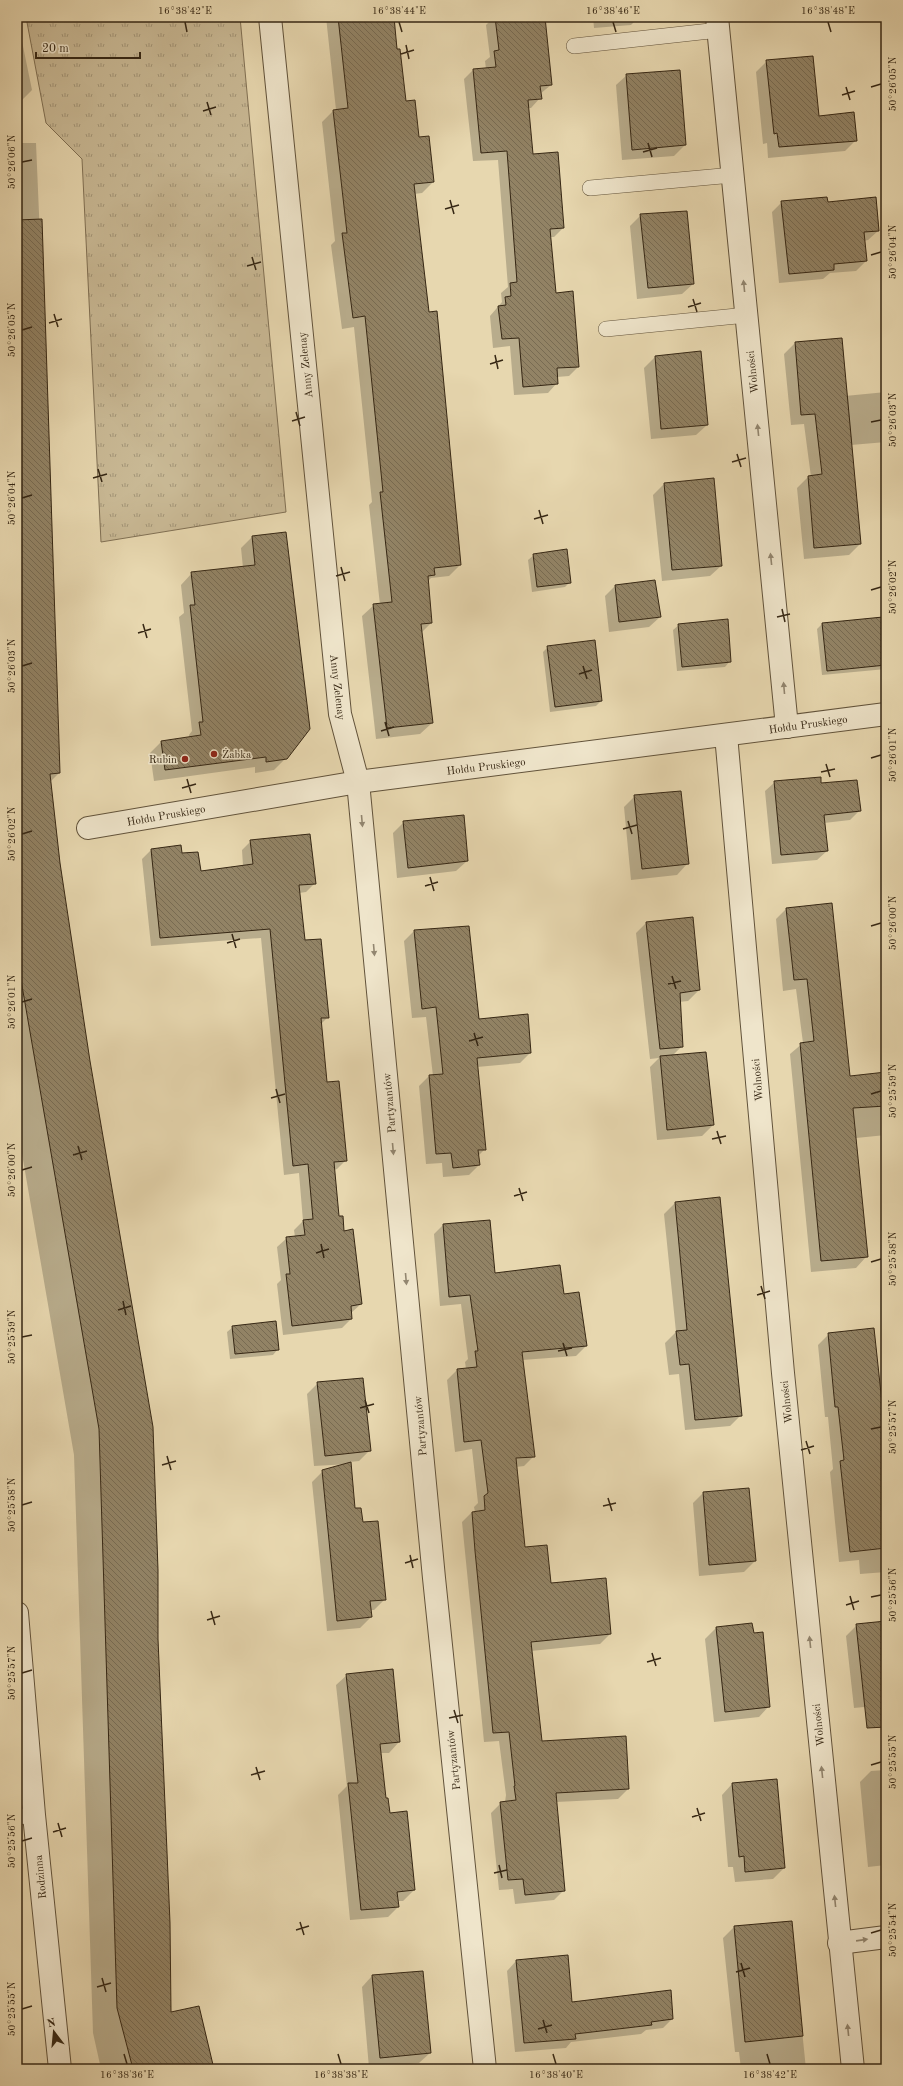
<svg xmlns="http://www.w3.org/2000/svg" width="903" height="2086" viewBox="0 0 903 2086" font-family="'Old Standard TT',serif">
<defs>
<pattern id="grass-tufts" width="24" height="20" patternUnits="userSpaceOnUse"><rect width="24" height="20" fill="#c9b995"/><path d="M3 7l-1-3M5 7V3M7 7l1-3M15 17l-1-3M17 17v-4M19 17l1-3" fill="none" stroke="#a49678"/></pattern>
<pattern id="building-back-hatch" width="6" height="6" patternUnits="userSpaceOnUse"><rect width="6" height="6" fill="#928365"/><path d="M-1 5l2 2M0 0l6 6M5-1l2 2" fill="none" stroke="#786b52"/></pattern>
</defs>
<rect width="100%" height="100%" fill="#e7d7af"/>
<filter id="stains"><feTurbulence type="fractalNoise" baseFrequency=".005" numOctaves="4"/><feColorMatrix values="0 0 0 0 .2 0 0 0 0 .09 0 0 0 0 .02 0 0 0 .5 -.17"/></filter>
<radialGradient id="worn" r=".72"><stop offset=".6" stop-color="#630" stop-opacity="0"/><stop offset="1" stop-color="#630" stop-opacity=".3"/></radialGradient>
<polygon fill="url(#grass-tufts)" stroke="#807054" points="26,17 240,17 286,512 101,542 82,159 46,123"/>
<g fill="#0003">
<polygon points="17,17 32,90 21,101 21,143 36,143 48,424 59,773 50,782 157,1639 170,2014 213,2069 101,2069 93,2033 74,1455 17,1125"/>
<polygon points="326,17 393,17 405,103 433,182 422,193 414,194 460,565 449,576 431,578 428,581 431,623 421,633 432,723 420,734 376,739 362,616 374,605 380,605 369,505 372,502 354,327 342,329 331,245 335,241 322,122 333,111 336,110"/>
<polygon points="494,17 544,17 551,85 540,94 540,98 531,108 528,108 532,155 563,228 554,237 550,237 555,294 578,367 569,376 557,377 557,383 548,393 514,395 510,346 493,348 490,316 502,302 501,293 508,287 498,160 473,161 464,79 473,70 486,69 485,61 490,57 486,25"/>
<polygon points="593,17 639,17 631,25 594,28"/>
<polygon points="767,61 818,117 856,140 845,151 768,158 767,143 763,144 756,72"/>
<polygon points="627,75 685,145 674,156 622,160 616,85"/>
<polygon points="782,202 827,203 878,231 868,240 864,241 866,261 856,271 830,273 823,279 779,283 772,212"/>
<polygon points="641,215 693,284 682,294 637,299 630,226"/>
<polygon points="795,343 845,396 886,392 886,442 851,445 860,544 849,555 804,559 797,488 808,477 811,477 804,424 791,425 784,354"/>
<polygon points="655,357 707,425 696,435 651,439 644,368"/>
<polygon points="664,484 721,566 710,576 662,581 653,495"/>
<polygon points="285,533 286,758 274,770 255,773 255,767 154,781 150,753 161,742 189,738 189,735 192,731 179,617 184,613 181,585 192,573 243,568 241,548 252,537"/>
<polygon points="534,555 570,582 565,587 532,592 528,560"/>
<polygon points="615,586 660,617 649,627 609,632 605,596"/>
<polygon points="882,618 884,639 886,639 886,669 822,675 817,629 822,624"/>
<polygon points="679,625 730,661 725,667 677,671 673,630"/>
<polygon points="548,647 601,701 596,706 550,712 543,652"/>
<polygon points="775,782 820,785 859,811 850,820 824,823 827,851 817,860 772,864 765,791"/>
<polygon points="635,796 687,864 677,875 631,880 624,807"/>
<polygon points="404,822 467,861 456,871 397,878 393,833"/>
<polygon points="251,841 315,883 306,892 299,893 305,941 328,1017 320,1025 326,1083 346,1160 337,1169 334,1170 338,1217 361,1304 351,1313 351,1319 342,1328 283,1335 277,1284 281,1280 277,1247 287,1238 295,1237 294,1230 303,1221 299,1173 284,1175 261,938 151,946 142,859 151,850 181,854 200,872 243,866 242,850"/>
<polygon points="786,909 849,1077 886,1073 886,1135 856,1138 866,1257 856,1268 811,1272 790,1054 803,1043 796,989 783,991 776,919"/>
<polygon points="646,923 699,990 688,1001 679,1002 682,1046 673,1055 713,1125 702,1136 657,1140 650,1067 659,1058 650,1059 636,933"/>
<polygon points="468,927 478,1020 530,1053 520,1063 477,1067 485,1149 478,1156 479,1165 469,1175 443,1177 442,1163 426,1164 419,1086 429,1076 433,1076 426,1017 412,1018 404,941 414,931"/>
<polygon points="719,1198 741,1415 730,1426 685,1430 679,1374 669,1375 665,1343 676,1332 664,1214 675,1203"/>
<polygon points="443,1225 494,1274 563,1295 586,1346 576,1356 522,1360 534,1456 524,1466 516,1467 524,1548 551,1584 610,1634 600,1644 531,1651 541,1742 628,1789 618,1799 556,1802 564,1890 554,1900 515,1904 513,1889 499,1890 491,1813 501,1803 505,1802 506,1795 499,1741 484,1742 462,1522 472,1512 475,1512 474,1507 478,1503 472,1449 455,1452 447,1380 457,1370 466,1369 465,1362 468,1359 461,1304 440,1306 434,1234"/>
<polygon points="233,1327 278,1349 273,1355 230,1359 227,1332"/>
<polygon points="829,1334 886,1448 886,1572 860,1574 859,1560 839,1562 830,1472 833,1469 828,1417 825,1417 818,1345"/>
<polygon points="318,1383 370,1450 359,1461 350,1462 354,1509 362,1523 385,1599 374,1610 370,1610 371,1617 360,1628 327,1631 312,1482 323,1471 350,1464 314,1466 307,1394"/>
<polygon points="703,1493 755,1561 744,1572 699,1576 693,1503"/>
<polygon points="886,1622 886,1719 874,1706 854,1708 846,1636 857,1625"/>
<polygon points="752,1624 769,1706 759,1717 714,1722 705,1639 716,1628"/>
<polygon points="347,1675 399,1742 389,1753 380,1753 385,1799 414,1890 403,1901 397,1901 398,1907 388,1917 350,1920 338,1795 347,1786 336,1685"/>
<polygon points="886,1770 886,1865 868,1867 860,1782 871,1771"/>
<polygon points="732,1784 784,1868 773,1879 735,1882 733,1867 728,1867 722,1795"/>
<polygon points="791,1922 806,2069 741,2069 739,2052 735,2052 723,1938 734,1927"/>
<polygon points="516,1961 571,2003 672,2019 663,2028 646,2030 641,2034 571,2042 566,2048 515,2052 507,1971"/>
<polygon points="372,1976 430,2053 419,2063 369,2068 362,1987"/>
</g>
<g fill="url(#building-back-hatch)" stroke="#362714">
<polygon points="338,17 394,17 397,49 400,49 406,101 415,100 419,137 429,136 434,182 414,184 429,312 437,311 461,565 434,568 435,575 428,576 432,623 421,624 433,723 387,728 373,604 392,602 380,492 383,492 365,316 353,318 342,233 347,233 333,110 348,108"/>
<polygon points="495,17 545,17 552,85 540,86 542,99 528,100 533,154 558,152 564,228 550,229 556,293 573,291 579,367 557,368 558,384 523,387 519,338 502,339 498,306 506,305 505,297 511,296 510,283 517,282 507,151 481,153 473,69 496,67 494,51 499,50"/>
<polygon points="813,56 819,116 854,112 857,141 779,147 777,133 774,134 766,60"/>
<polygon points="680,70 686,145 632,150 626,74"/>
<polygon points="827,197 828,202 876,197 879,231 864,232 867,261 834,264 834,270 789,274 781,201"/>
<polygon points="687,211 694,284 648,288 640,214"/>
<polygon points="42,219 60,773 50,774 60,863 90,1061 153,1427 158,1570 158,1639 170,1923 171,2012 199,2006 214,2069 133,2069 117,2008 99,1429 17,957 17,220"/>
<polygon points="842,338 861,544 814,548 808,476 822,474 815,414 801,415 795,342"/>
<polygon points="701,351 708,425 661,429 655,356"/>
<polygon points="714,478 722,566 672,570 664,483"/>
<polygon points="286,532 310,729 287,759 266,762 266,757 165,770 161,741 201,735 199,722 203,722 190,605 195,605 191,572 255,565 252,536"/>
<polygon points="567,549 571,583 537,587 533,554"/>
<polygon points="655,580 661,617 619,622 615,585"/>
<polygon points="883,617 886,665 827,671 822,623"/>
<polygon points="728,619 731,662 682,667 678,624"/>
<polygon points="595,640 602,701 555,707 547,646"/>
<polygon points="821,777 821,783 857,780 861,811 824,815 828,851 781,855 774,781"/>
<polygon points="681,791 689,864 642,869 634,795"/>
<polygon points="464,815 468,861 408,868 403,821"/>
<polygon points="310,834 316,884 299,885 305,940 321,939 329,1018 321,1018 327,1082 339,1081 347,1161 334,1162 339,1216 343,1216 344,1231 353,1229 362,1304 351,1306 352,1319 292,1326 286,1274 290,1274 286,1237 305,1235 303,1220 313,1219 308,1164 293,1166 270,929 160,938 151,849 181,845 182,853 198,852 201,871 253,864 250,840"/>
<polygon points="832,903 850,1076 886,1072 886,1106 853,1108 868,1257 821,1261 800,1043 814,1041 807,979 794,980 786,908"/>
<polygon points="693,917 700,990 680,993 683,1047 660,1049 646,922"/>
<polygon points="469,926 479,1019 528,1014 531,1053 477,1058 486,1150 478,1150 480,1165 453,1168 451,1153 436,1154 429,1075 443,1074 436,1007 422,1009 414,930"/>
<polygon points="706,1052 714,1125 667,1130 660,1056"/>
<polygon points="720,1197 742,1416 695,1420 689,1364 680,1365 676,1331 687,1330 675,1202"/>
<polygon points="490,1220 495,1273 560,1265 564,1294 579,1292 587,1346 522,1352 535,1457 516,1458 525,1547 547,1545 551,1583 606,1578 611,1634 531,1642 542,1741 626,1736 629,1789 556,1793 565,1891 525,1895 523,1879 508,1880 500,1802 516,1800 514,1786 515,1786 509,1732 493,1733 475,1551 472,1512 485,1510 484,1496 488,1493 481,1440 464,1442 457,1369 477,1367 475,1351 478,1351 470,1295 449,1297 443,1224"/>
<polygon points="276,1321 279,1350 235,1354 232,1326"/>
<polygon points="874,1328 886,1440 886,1548 850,1552 840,1461 844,1460 838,1407 835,1407 828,1333"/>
<polygon points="363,1378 371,1451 325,1456 317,1382"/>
<polygon points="351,1462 355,1508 361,1508 363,1522 378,1521 386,1600 370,1601 372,1617 337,1621 322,1470"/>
<polygon points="749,1488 756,1561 709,1565 703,1492"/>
<polygon points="886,1621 886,1727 867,1728 856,1624"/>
<polygon points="752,1623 754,1633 763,1632 770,1707 725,1712 716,1627"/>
<polygon points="393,1669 400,1742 380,1744 386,1798 388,1798 390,1813 407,1811 415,1890 397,1892 399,1907 361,1910 348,1783 358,1783 346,1674"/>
<polygon points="777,1779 785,1868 745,1872 744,1856 739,1857 732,1783"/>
<polygon points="792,1921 803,2036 745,2042 734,1926"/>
<polygon points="568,1955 572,2002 671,1990 673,2019 651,2022 652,2025 575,2034 576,2039 524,2043 516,1960"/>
<polygon points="423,1971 431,2053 380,2058 372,1975"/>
</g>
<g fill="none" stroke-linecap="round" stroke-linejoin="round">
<defs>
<g id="lane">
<polyline points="574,46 719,30"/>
<polyline points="590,188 733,175"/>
<polyline points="606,329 747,315"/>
<polyline points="17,1817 34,1815"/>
</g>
<g id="street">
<polyline points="270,17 340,714 358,782 434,1578 485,2069"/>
<polyline points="717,17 787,727"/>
<polyline points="726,735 783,1373 853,2069"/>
<polyline points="88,828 358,782 886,714"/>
<polyline points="17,1613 34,1815 60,2069"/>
<polyline points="839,1943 886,1937"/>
</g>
</defs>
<use href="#lane" stroke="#62533b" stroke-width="16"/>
<use href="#street" stroke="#62533b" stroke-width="24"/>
<use href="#lane" stroke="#efe5cb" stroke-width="15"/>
<use href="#street" stroke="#efe5cb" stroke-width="22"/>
</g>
<defs><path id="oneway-solid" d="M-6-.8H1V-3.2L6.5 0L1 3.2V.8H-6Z"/></defs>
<g fill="#928670">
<use href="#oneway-solid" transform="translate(744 286) rotate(-96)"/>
<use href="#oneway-solid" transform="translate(758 430) rotate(-96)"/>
<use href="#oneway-solid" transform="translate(771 559) rotate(-96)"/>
<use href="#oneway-solid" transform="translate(784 688) rotate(-95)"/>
<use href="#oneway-solid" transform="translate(362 821) rotate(85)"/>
<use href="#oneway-solid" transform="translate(374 950) rotate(85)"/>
<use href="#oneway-solid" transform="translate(393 1149) rotate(85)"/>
<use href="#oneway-solid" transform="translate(406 1279) rotate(85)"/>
<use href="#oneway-solid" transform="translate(810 1642) rotate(-96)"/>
<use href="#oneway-solid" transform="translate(822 1772) rotate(-96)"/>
<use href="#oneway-solid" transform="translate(835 1901) rotate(-96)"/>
<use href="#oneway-solid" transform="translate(862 1940) rotate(-8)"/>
<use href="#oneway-solid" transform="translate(848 2030) rotate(-96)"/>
</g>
<path fill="none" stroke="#362714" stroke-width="1.5" d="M185 22 187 32M399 22 402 32M613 22 616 32M828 22 831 32M406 45 409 59M401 54 414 50M846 87 850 100M871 87 881 84M842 95 855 91M207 102 211 115M203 111 216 107M648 143 652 157M643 152 657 148M22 162 32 160M450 200 454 214M445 209 459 205M871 255 881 252M252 257 256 270M247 266 261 262M693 299 697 312M688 307 701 303M54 314 58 327M49 323 62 319M22 330 32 327M495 355 498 369M490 364 503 360M296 412 300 426M292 421 305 417M871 422 881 420M737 454 741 467M732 462 746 458M98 469 102 482M93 478 107 474M22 498 32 495M539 510 543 524M534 519 548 515M341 567 345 581M336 576 350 572M871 590 881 587M782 609 785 622M777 617 790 614M143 624 147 638M138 633 151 629M22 666 32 663M583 666 587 679M579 674 592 670M385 722 389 736M381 731 394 727M871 758 881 755M826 764 830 777M821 772 835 769M187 779 191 793M182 788 196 784M628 821 632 834M623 829 637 825M22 834 32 831M430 877 434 891M425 886 438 882M871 926 881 923M232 934 236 948M227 943 240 939M672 976 676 989M668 984 681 981M22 1002 32 999M474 1033 478 1046M469 1041 483 1037M276 1089 280 1103M871 1094 881 1091M271 1098 285 1094M717 1131 721 1144M712 1139 726 1136M78 1146 82 1160M73 1155 87 1151M22 1170 32 1167M519 1188 523 1201M514 1196 527 1192M321 1244 324 1258M316 1253 329 1249M871 1262 881 1259M761 1286 765 1299M757 1295 770 1291M123 1301 126 1315M118 1310 131 1306M22 1337 32 1335M563 1343 567 1356M558 1351 572 1348M365 1400 369 1413M360 1408 374 1404M871 1429 881 1427M806 1441 810 1454M801 1450 814 1446M167 1456 171 1470M162 1465 176 1461M608 1498 612 1511M22 1505 32 1502M603 1506 616 1503M410 1555 413 1568M405 1563 418 1559M850 1596 854 1610M871 1597 881 1595M846 1605 859 1601M211 1611 215 1625M207 1620 220 1616M652 1653 656 1666M647 1662 661 1658M22 1673 32 1670M454 1710 458 1723M449 1718 463 1715M871 1765 881 1762M256 1767 260 1780M251 1775 265 1771M697 1808 701 1821M692 1817 705 1813M58 1823 62 1837M53 1832 66 1828M22 1841 32 1838M499 1865 502 1878M494 1873 507 1870M300 1922 304 1935M296 1930 309 1926M871 1933 881 1930M741 1963 745 1977M736 1972 750 1968M102 1978 106 1992M97 1987 111 1983M22 2009 32 2006M543 2020 547 2033M538 2029 552 2025M124 2054 127 2064M338 2054 341 2064M553 2054 556 2064M767 2054 770 2064"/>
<g fill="#8f2418" stroke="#efe5cb" stroke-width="1.5">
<circle cx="214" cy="754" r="4"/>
<circle cx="185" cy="759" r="4"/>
</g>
<g text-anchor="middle" stroke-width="3" stroke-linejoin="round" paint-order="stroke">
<g font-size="11" fill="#362714" stroke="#efe5cb">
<text transform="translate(305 365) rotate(-96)" y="4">Anny Zelenay</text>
<text transform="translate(752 372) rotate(-96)" y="4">Wolności</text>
<text transform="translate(338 687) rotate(83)" y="4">Anny Zelenay</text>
<text transform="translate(808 724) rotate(-8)" y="4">Hołdu Pruskiego</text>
<text transform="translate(486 766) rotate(-7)" y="4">Hołdu Pruskiego</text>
<text transform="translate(166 815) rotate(-10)" y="4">Hołdu Pruskiego</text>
<text transform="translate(757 1080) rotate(-95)" y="4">Wolności</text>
<text transform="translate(389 1103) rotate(-95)" y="4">Partyzantów</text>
<text transform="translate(786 1402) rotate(-96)" y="4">Wolności</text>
<text transform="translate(420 1426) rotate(-95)" y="4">Partyzantów</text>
<text transform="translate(818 1725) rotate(-96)" y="4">Wolności</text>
<text transform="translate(453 1760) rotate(-96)" y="4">Partyzantów</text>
<text transform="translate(40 1877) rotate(-96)" y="4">Rodzinna</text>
</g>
<g font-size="11" fill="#362714" stroke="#efe5cb" text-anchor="start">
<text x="222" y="758">Żabka</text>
<text x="177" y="763" text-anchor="end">Rubin</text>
</g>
</g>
<rect width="903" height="2086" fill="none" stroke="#e7d7af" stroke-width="44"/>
<g transform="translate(54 2032) rotate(344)" stroke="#efe5cb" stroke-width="3" paint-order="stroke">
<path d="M0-3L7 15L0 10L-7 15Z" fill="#362714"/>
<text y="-6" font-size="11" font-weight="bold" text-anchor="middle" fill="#362714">N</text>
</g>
<path d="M36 52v6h104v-6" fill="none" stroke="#362714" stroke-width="2"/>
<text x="42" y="52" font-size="12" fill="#362714" stroke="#efe5cb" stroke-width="3" paint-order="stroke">20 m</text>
<rect x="22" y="22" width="859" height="2042" fill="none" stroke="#362714" stroke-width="1.5"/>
<g font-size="10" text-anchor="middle" fill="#362714">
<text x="185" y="14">16°38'42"E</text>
<text x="399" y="14">16°38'44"E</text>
<text x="613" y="14">16°38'46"E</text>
<text x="828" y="14">16°38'48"E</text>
<text transform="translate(892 84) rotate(-90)" y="4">50°26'05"N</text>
<text transform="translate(11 162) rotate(-90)" y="4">50°26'06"N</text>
<text transform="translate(892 252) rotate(-90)" y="4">50°26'04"N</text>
<text transform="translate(11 330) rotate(-90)" y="4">50°26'05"N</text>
<text transform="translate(892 420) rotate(-90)" y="4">50°26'03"N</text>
<text transform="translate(11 498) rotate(-90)" y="4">50°26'04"N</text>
<text transform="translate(892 587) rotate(-90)" y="4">50°26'02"N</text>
<text transform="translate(11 666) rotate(-90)" y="4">50°26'03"N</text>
<text transform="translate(892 755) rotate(-90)" y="4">50°26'01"N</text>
<text transform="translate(11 834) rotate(-90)" y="4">50°26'02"N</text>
<text transform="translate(892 923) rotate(-90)" y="4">50°26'00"N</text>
<text transform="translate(11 1002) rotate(-90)" y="4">50°26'01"N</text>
<text transform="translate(892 1091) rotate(-90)" y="4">50°25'59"N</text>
<text transform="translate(11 1170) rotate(-90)" y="4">50°26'00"N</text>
<text transform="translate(892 1259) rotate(-90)" y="4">50°25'58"N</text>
<text transform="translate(11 1337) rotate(-90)" y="4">50°25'59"N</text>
<text transform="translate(892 1427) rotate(-90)" y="4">50°25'57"N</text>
<text transform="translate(11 1505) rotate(-90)" y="4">50°25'58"N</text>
<text transform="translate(892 1595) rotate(-90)" y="4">50°25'56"N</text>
<text transform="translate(11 1673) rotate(-90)" y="4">50°25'57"N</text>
<text transform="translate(892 1762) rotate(-90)" y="4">50°25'55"N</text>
<text transform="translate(11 1841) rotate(-90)" y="4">50°25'56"N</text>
<text transform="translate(892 1930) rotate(-90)" y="4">50°25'54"N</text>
<text transform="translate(11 2009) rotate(-90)" y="4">50°25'55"N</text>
<text x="127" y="2078">16°38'36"E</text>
<text x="341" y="2078">16°38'38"E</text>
<text x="556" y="2078">16°38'40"E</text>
<text x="770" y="2078">16°38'42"E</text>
</g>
<rect width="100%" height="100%" filter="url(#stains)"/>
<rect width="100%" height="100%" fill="url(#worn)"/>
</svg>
